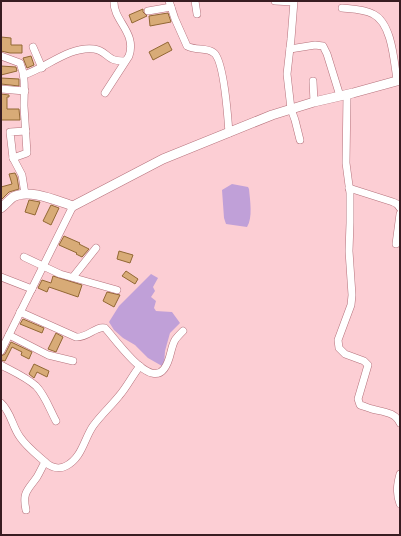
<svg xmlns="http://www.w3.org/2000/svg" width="401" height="536" viewBox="0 0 401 536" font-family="'Fira Sans Condensed',sans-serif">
<rect width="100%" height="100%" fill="#fcced4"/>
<g fill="#c0a0d8">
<path d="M232 184 248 187 249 189C250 200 253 218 247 227L226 224 224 218 222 190Z"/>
<polygon points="151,274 158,278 153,287 155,291 151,297 156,301 154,308 156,311 172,312 180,323 170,333 165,351 164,365 162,366 148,358 135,345 123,338 114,330 109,322 119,306"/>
</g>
<g fill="#d8ab77" stroke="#926834">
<polygon points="143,9 143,12 147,16 132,23 129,15"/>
<polygon points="168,13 171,22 150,26 149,16"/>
<polygon points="1,37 11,38 11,45 22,45 22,53 10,53 1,51"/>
<polygon points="168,42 172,50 153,60 149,52"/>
<polygon points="31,56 34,65 27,68 23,58"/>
<polygon points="1,66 16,67 17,71 1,75"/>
<polygon points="1,78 19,79 19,86 1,84"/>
<polygon points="1,94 9,95 9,97 7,97 7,109 19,109 20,120 1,120"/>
<polygon points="15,173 17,177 19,189 9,192 1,200 1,187 12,184 9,174"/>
<polygon points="29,200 40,202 35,215 25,212"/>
<polygon points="51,205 59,208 51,225 43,221"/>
<polygon points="64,236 80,243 79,244 89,249 82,257 76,254 77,253 59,245"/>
<polygon points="119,251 133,255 130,263 117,259"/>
<polygon points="126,271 138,279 135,284 122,276"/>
<polygon points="53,276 82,285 78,297 49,287 47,292 38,288 42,280 51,283"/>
<polygon points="107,292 120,295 114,307 103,301"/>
<polygon points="23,319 44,328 42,333 20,324"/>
<polygon points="56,333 63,337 56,352 48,349"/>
<polygon points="11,342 32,352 29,359 21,355 22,352 12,347 5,361 1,360 1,356 5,354"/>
<polygon points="34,364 49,371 47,377 37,372 34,378 29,374"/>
</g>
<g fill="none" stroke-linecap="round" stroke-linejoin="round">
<defs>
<g id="street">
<path d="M169 1 175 19 187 46C196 51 207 47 214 53 224 61 228 119 229 133"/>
<polyline points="195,1 197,14"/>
<polyline points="275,1 293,2"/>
<polyline points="294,1 291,39 287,74 291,109 295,120 300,140"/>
<path d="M342 8C352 9 364 9 373 14 392 23 394 61 397 80"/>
<polyline points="148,11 171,7"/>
<polyline points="33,47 42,68"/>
<polyline points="290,49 315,45 323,46 327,54 340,96"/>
<path d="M1 56 20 63C26 77 24 91 24 106 25 122 26 137 27 153L13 158 22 175 25 194"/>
<path d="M24 75C46 68 69 46 94 49 103 50 105 55 112 59 116 61 121 61 125 61"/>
<polyline points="313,81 314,102"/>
<polyline points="1,89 25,91"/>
<path d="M105 93 129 56C137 32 113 21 114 1"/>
<path d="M347 95 346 163 350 193V223L349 251 352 295 351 305 338 340 339 348 345 354 364 361 368 365 358 399 360 405C364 406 368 408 372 409 383 412 395 412 400 423"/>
<polyline points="13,158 10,132 26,131"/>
<polyline points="349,188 393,202 397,204 400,208"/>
<polyline points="396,244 400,214"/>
<polyline points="24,257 60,274 117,290"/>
<polyline points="1,277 32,289"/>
<polyline points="73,277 96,248"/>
<path d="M20 312 76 337C88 338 95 326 105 328 115 338 149 389 164 369 171 360 170 349 175 340 177 337 180 334 183 331"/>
<polyline points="9,335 48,355 73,361"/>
<polyline points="1,351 73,206"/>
<path d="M1 365C12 371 26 377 36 386 45 395 50 410 56 421"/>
<path d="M1 403C11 412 12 426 20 437 26 446 36 454 44 461 50 467 58 470 66 466 82 458 84 439 93 426 101 415 111 406 119 396 127 387 132 376 140 366"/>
<path d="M400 474C397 485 396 493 400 504"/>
<path d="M26 510C22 492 28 490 37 477 40 472 42 467 45 462"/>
</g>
<path id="secondary" d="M1 208C5 205 9 200 13 197 29 188 57 201 73 206L163 159 272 115 314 102 353 93 400 80"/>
</defs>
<use href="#street" stroke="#b5717b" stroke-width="8"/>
<use href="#secondary" stroke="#b5717b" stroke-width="10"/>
<use href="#street" stroke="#fff" stroke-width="7"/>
<use href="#secondary" stroke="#fff" stroke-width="9"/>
</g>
<rect width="401" height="536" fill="none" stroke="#381c21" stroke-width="4"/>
</svg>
